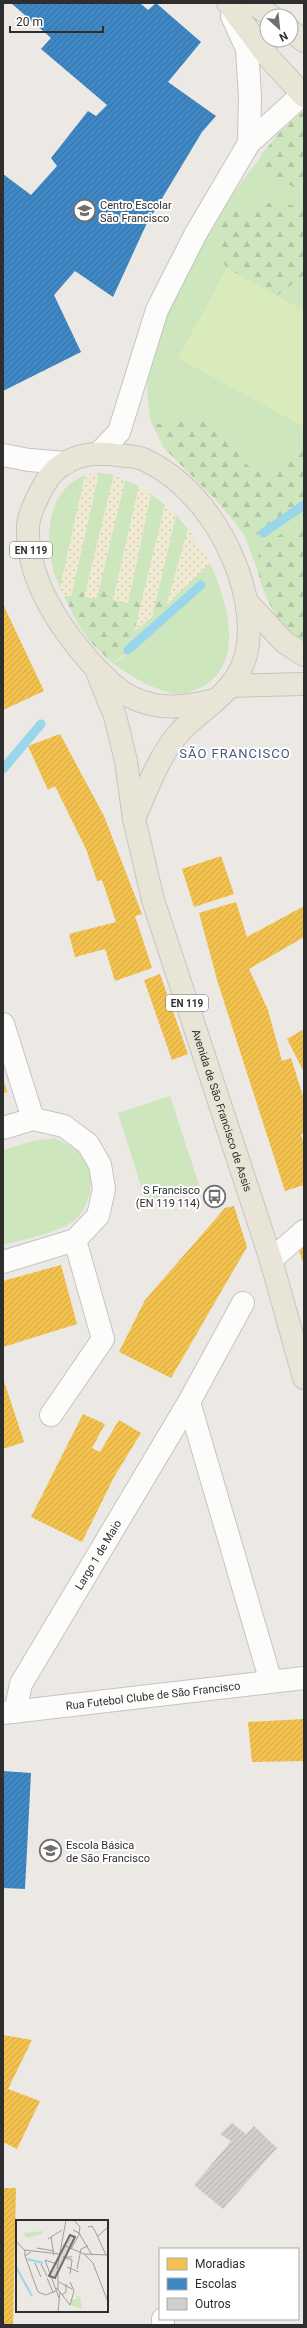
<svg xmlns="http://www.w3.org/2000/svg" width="307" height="2328" viewBox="0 0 307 2328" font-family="Roboto,sans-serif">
<defs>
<pattern id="forest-firs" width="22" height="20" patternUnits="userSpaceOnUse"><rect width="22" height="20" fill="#cee6be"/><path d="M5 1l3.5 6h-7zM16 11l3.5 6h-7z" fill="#b1c6a4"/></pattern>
<pattern id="sand-dots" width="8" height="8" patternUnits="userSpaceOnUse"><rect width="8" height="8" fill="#f0ead3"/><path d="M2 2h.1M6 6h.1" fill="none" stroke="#cec9b5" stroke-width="1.8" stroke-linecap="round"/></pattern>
<pattern id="homes-hatch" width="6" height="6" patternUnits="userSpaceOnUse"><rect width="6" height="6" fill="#f2c14e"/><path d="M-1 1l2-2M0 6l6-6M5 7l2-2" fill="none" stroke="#d0a644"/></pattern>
<pattern id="schools-hatch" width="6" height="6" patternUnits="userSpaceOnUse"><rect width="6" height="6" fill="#3f88c5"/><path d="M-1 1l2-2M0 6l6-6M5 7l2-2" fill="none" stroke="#3570a0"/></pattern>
<pattern id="building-hatch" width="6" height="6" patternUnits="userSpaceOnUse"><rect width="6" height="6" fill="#d1cecb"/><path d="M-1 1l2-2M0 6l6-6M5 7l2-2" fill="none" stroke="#b4b1af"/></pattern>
</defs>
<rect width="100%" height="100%" fill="#ece8e4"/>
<g fill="#cee6be">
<polygon points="302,112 304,114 304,643 272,609 244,534 219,503 164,448 151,422 147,392 149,351 175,287 221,209 280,132"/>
<polygon points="99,473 114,475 84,598 71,596"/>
<path d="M85 475 60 588C43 551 42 492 85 475Z"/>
<polygon points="125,480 139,486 113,600 97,598"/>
<polygon points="151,494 165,505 134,632 128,603"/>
<polygon points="176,515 188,529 167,604 152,617"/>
<path d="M210 563C225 597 246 657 207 684 200 689 185 695 176 694 148 689 123 671 101 654L114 662 118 661 153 634 168 603Z"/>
<polygon points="170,1096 199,1185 146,1202 118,1113"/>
<path d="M54 1138C64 1143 80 1149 86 1160 96 1178 90 1207 75 1220 60 1233 23 1239 3 1245V1150L33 1141Z"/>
</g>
<g fill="url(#forest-firs)">
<polygon points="302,112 304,114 304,192 269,175 261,155 280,132"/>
<path d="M274 202 296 206 304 213V275L277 296C261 287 242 280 228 269 223 265 221 256 220 250 211 212 246 206 274 202Z"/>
<path d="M211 416C219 424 222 432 228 440 235 449 242 457 248 466L264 471 281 461 304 442V505L247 541 244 534 219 503 164 448 153 425 189 417Z"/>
<path d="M304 523V643C299 640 293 637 289 632 275 619 251 573 259 554 266 539 290 530 304 523Z"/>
<path d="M99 589C109 592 120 596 130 596 146 597 156 594 169 604L170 617 153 634 114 662C89 647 76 622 64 596Z"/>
</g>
<g fill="url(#sand-dots)">
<polygon points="99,473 71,596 64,596 60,588 85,475"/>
<polygon points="114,475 125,480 97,598 84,598"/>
<polygon points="139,486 151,494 128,603 113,600"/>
<polygon points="165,505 176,515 152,617 134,632"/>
<polygon points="188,529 210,563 167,604"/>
</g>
<polygon fill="#d9eabb" points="227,268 304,311 304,427 178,358"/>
<g fill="url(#homes-hatch)">
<polygon points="3,604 44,691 3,710"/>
<polygon points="60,734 104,816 142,914 135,916 152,968 115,981 105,949 75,957 69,934 116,922 102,880 97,881 86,849 55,786 48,790 28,746"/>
<polygon points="221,856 234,894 194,907 182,869"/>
<polygon points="236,902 247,937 304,906 304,937 249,969 268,1010 282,1061 291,1058 304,1099 304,1133 301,1134 304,1145 304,1185 285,1191 218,983 199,913"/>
<polygon points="160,974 188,1054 172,1060 144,980"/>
<polygon points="304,1029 304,1072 287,1039"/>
<polygon points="3,1078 7,1092 3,1093"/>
<polygon points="234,1206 247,1247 171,1378 119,1352 145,1300 225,1208"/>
<polygon points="304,1240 304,1265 296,1242"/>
<polygon points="61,1265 77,1324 3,1347 3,1281"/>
<polygon points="3,1378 24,1442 3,1449"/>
<polygon points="83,1414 105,1424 92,1448 100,1452 119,1420 141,1433 114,1477 82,1542 31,1517"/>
<polygon points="304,1719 304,1761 252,1762 248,1722"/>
<polygon points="3,2035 32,2040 8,2089 40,2101 17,2149 3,2142"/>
<polygon points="3,2188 16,2188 13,2325 3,2325"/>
</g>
<g fill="url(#schools-hatch)">
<polygon points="11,3 140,3 148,10 156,3 201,42 168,82 216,116 202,132 146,225 113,297 75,271 54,295 81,352 3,391 3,174 31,195 57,166 51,158 88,111 96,116 107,105 41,49 51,38"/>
<polygon points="3,1771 31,1773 25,1889 3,1888"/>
</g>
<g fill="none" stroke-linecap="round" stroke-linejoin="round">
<g stroke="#99d6ec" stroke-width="9">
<polyline points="263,533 304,505"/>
<polyline points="128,650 201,585"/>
<polyline points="3,769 41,724"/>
</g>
</g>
<polygon fill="url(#building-hatch)" points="232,2123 246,2134 254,2126 277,2148 223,2209 194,2185 231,2141 220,2134"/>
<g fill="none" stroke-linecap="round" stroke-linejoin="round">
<defs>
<g id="street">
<polyline points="3,1024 33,1119"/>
<polyline points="3,1128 33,1119 64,1126 88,1144 100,1165 104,1189 98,1216 75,1240 3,1262"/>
<polyline points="271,1260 304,1231"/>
<polyline points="189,1402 271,1682"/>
<polyline points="51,1415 103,1339 75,1240"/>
<path id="s1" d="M15 1712 21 1684 189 1402 243 1303"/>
<polyline points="163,2325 163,2319"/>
</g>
<g id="secondary">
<polyline points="232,16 247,49 250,96 249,143"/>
<polyline points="98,454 119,432 157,310 195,235 249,143 304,93"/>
<polyline points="3,455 29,460 66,463"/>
<path id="s2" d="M3 1713 304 1678"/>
</g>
<g id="primary">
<polyline points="228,3 270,59 304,96"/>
<polyline points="253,3 271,16"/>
<polyline points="291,31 304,41"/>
<polyline points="247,602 284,642 304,655"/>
<path id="s3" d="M97 672 115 716 126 761 134 819 153 900 271 1260 304 1378"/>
<polyline points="230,686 304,684"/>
<path d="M134 819C147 790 158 756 180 732 194 716 215 704 229 687 269 642 241 560 210 517 193 493 171 472 143 459 136 456 125 456 117 455 91 451 66 456 49 477 41 489 29 512 28 526 26 578 59 627 92 664 104 676 117 691 133 698 161 711 187 707 215 700"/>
</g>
</defs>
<use href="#street" stroke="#c5c4c5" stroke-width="24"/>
<use href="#secondary" stroke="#c5c4c5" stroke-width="24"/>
<use href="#primary" stroke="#c6c5c4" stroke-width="24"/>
<use href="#street" stroke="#fcfcfb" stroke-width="22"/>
<use href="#secondary" stroke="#fcfcfb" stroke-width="22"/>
<use href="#primary" stroke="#e8e4d6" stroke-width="22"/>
</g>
<defs>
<symbol id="school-ring" viewBox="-11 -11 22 22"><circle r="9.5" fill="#fff" stroke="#706f6e" stroke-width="1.5"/><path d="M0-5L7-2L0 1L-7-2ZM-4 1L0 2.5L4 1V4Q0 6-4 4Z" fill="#706f6e"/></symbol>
<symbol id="bus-ring" viewBox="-11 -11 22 22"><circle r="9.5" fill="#fff" stroke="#706f6e" stroke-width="1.5"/><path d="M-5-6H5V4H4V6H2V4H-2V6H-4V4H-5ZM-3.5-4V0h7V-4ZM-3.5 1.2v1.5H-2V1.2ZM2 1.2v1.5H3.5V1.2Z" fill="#706f6e"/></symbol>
</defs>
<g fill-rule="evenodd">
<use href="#school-ring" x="72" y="198" width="25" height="25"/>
<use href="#bus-ring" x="202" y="1184" width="25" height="25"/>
<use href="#school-ring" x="38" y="1838" width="25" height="25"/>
</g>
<g text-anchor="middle" stroke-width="4" stroke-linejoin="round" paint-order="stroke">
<g fill="#fff" stroke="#6d6d6d" stroke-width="1">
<rect x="10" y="542" width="42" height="16" rx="3"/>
<rect x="166" y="995" width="42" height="16" rx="3"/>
</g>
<g font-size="10" font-weight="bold" fill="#2e2e2e">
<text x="31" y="554">EN 119</text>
<text x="187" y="1007">EN 119</text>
</g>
<g font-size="11" fill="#2e2e2e" stroke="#fff" text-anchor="start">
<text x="100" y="209">Centro Escolar<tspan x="100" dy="13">São Francisco</tspan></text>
<text x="200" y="1194" text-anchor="end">S Francisco<tspan x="200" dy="13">(EN 119 114)</tspan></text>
<text x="66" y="1849">Escola Básica<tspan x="66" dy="13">de São Francisco</tspan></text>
</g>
<g font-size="11" fill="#2e2e2e" stroke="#fff">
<text dy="4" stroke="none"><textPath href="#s3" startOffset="457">Avenida de São Francisco de Assis</textPath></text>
<text dy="4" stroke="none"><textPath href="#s1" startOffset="179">Largo 1 de Maio</textPath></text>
<text dy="4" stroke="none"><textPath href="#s2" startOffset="151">Rua Futebol Clube de São Francisco</textPath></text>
</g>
<g font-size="13" letter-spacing="1" fill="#4d5680" stroke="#fff">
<text x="235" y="758">SÃO FRANCISCO</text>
</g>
</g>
<g transform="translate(16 2220)">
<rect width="92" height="92" fill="#ece8e4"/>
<path d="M58 75 64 77 66 89 54 85 56 79H62Z" fill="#cee6be"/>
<path d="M27 11 26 14 11 18 7 13Z" fill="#cee6be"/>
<path fill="none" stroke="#99d6ec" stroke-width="2" d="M11 39 27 43M0 47 16 76"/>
<path fill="none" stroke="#a09e9b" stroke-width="1" d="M58 0 64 7 63 13M72 7 76 6 79 11 90 35M57 10 63 13 76 35M82 16 92 7M35 17 38 35M32 19 46 10M0 21 9 31V36L15 32M47 25 68 34 92 35M21 28 38 31M55 29 64 13M8 30 44 34M68 34 77 43 92 82M9 36 22 72 30 75 40 71M56 40 47 37H56M19 43 25 57M25 44 31 56M41 44 29 40 43 78M51 47 63 52M41 49 50 0M61 49 65 29 72 26M42 50V70M54 54 56 40M31 58 37 72M43 62 56 69M40 68 44 72 42 92M44 72 54 85 58 71 54 62M46 75 50 72V64"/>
<path fill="#706f6e" fill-opacity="0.15" stroke="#706f6e" stroke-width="2" d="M54 15 59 17 39 58 33 56Z"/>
<rect width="92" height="92" fill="none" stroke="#2e2e2e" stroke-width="2"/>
</g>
<rect width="307" height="2328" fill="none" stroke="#2e2e2e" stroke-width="8"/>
<rect x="159" y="2248" width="140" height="72" fill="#ffffff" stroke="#ababab"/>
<rect x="167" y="2258" width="20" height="12" fill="#f2c14e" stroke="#ababab"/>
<text x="195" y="2268" font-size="12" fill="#2e2e2e">Moradias</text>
<rect x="167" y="2278" width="20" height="12" fill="#3f88c5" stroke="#ababab"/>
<text x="195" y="2288" font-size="12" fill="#2e2e2e">Escolas</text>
<rect x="167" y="2298" width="20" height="12" fill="#d1cecb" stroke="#ababab"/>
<text x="195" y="2308" font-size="12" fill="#2e2e2e">Outros</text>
<g transform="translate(279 28) rotate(153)"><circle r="19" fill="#ffffff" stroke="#ababab"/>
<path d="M0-3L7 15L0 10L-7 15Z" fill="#706f6e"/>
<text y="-6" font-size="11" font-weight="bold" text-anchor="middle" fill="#2e2e2e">N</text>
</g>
<path d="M10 26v6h93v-6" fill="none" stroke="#2e2e2e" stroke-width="2"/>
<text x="16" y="26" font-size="12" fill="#2e2e2e" stroke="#ffffff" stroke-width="3" paint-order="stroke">20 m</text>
</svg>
